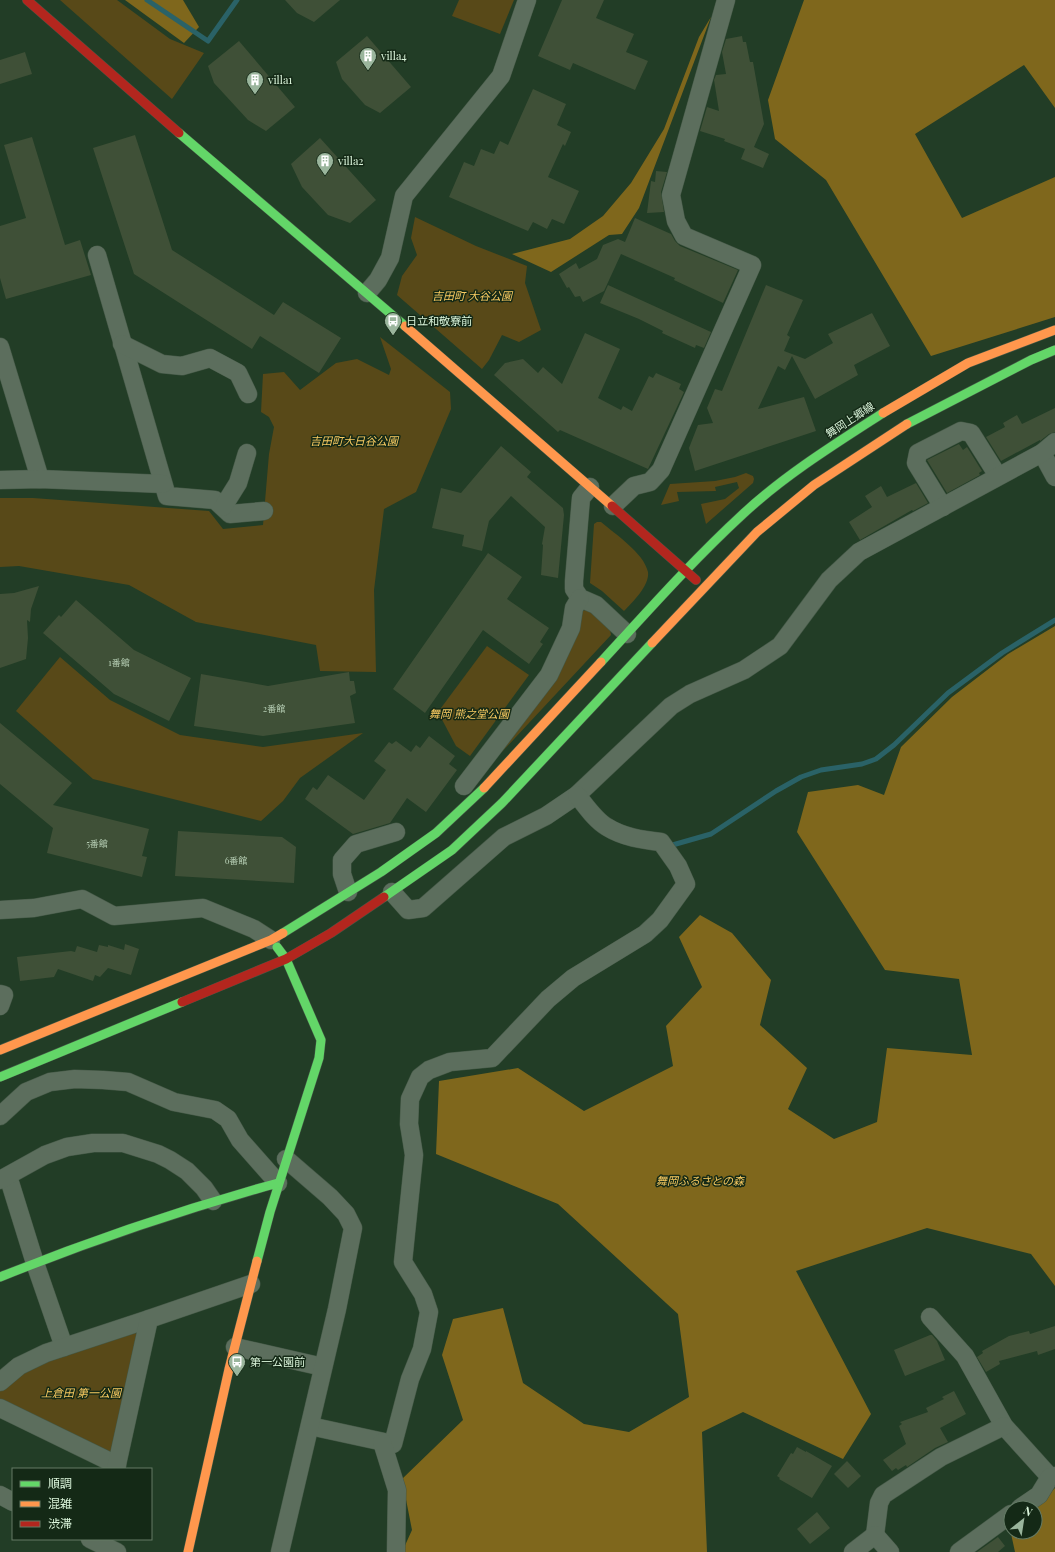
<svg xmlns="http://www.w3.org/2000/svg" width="1055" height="1552" viewBox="0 0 1055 1552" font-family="'Playfair Display','Noto Sans JP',serif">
<rect width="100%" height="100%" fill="#223d26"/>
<g fill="#584918">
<polygon points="60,0 117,0 170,39 204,53 172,99"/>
<polygon points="459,0 514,0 500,34 452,16"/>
<polygon points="415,217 476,246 527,266 525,283 541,330 519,342 502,335 489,360 482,369 397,295 402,276 417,255 411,238"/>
<polygon points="380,337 450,392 451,409 416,492 384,509 374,590 376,672 320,671 316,645 196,622 129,585 19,566 0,567 0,498 33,498 209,511 223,529 263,525 269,454 274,427 269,417 261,412 263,374 284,372 300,390 336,363 357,359 389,375 391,369"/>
<polygon points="746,473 753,476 754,479 753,483 706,524 701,504 725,499 739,488 737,482 715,487 716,491 677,492 679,501 661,505 670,484 715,481 735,477"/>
<path d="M597 522H601C615 534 644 553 648 572 650 585 632 603 624 611L602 591 590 583 594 524Z"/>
<polygon points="585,610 590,610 610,629 611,635 501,753 564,664 572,646 581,612"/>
<polygon points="487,646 529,675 470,756 456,746 438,712"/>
<polygon points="60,657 110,700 180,735 263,747 363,733 300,778 283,801 261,821 93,779 16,711"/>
<polygon points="133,1330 138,1336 114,1449 107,1453 0,1401 0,1390 24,1370"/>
</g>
<g fill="#7f671c">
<polygon points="125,0 183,0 199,27 184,43"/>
<polygon points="804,0 1055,0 1055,108 1024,65 915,134 962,218 1055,177 1055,317 931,356 826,180 775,139 768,100"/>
<polygon points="711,17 639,208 622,234 609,235 551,272 512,254 570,239 603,216 631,183 664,129 699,37"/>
<polygon points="1055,626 1055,1286 1031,1254 927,1228 796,1271 871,1414 843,1459 743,1412 702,1432 707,1552 402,1552 412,1530 402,1479 463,1420 442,1355 453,1319 503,1308 523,1383 584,1424 629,1432 689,1397 678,1314 558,1204 436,1154 439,1081 518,1068 584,1111 673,1066 666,1026 702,987 679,937 700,915 732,933 771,980 760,1025 807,1068 788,1109 834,1139 877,1122 887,1048 972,1055 959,979 885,970 797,832 808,792 858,785 884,795 901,747 952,697 1008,654"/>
<polygon points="1055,1488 1055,1552 1015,1552 1010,1529 1011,1528 1011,1532 1035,1532 1035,1508 1033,1508"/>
</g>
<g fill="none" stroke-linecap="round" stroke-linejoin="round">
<g stroke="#2a6267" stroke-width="5">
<polyline points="147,0 208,41 237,0"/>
<polyline points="669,846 711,834 776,791 801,777 821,770 862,764 876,759 894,745 948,693 1002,653 1055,620"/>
</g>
</g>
<g fill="#3f5037">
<polygon points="285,0 340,0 314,22 297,13"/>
<polygon points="562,0 604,0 596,18 634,34 626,52 648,61 635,90 573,63 570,70 538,56"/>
<polygon points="367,36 411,87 380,113 365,105 342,79 336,62"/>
<polygon points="742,36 743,42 746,42 750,62 753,62 764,124 754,147 769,154 763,168 741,159 745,149 724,141 725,139 700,131 707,107 719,111 714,80 716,75 726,74 722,52 726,39"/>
<polygon points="239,41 295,107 266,131 248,120 214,83 208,66"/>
<polygon points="25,52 32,74 0,84 0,60"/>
<polygon points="533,89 566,104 557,125 571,132 565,146 563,144 548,177 579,191 564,224 552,219 547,229 533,222 528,231 449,197 464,162 474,166 481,149 494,154 500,141 508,145"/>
<polygon points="135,135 172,250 274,315 283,302 341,338 319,373 260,336 252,349 134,274 93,148"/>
<polygon points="32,137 65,245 80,240 91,275 6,299 0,278 0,226 26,218 4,145"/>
<polygon points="320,138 376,200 350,223 328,215 302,187 291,164"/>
<polygon points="656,171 667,172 661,192 664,212 647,213 651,181 655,182"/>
<polygon points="635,218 671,234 675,241 680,246 738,270 723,303 674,280 675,278 621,254 604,291 583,302 580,296 575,297 569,287 567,288 559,274 576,263 579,269 597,259 603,245 618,239 625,242"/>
<polygon points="608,285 711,332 704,348 696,345 695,348 662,333 663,331 639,319 600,303"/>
<polygon points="766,285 803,300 787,335 790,337 784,351 805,359 833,343 828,334 872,313 890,346 854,365 858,375 815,399 792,356 785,370 778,366 758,409 804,397 816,431 695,471 689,448 698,425 713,423 707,408 715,389 722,391"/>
<polygon points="585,333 620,349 598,398 621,410 623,406 632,411 649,376 653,378 656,373 681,384 679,389 684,392 648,469 560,430 558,432 494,375 505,363 523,359 538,373 543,367 562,384"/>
<polygon points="1055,408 1055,432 1049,434 1040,441 1040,440 1001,461 986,437 1005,427 1003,423 1017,415 1022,424"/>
<polygon points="959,444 963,450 967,447 982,471 979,473 980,475 947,493 927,460"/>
<polygon points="501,446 531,472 527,477 563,508 564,515 558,578 541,575 543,545 542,544 545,527 511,496 489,521 482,551 462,546 464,535 432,528 441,488 461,493"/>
<polygon points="916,483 928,503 913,511 912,510 860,540 849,522 872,507 865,496 881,486 887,497"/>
<polygon points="488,553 522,577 507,599 549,628 540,642 543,644 529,664 483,630 425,713 393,689"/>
<polygon points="39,586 31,609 30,622 27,620 28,638 26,659 0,668 0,594 14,593"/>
<polygon points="76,600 134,650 191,678 169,721 114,694 43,633 59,615 61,617"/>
<polygon points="349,672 350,681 354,681 356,693 350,696 355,723 263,736 194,726 201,674 268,686"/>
<polygon points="0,723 72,783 53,805 149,829 142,856 147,857 142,877 47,853 53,828 0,784"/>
<polygon points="429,736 455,756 449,764 457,770 426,812 407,798 390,823 353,834 305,799 313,787 317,790 328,775 364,800 386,770 374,761 389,742 392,744 396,741 411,752 416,745 420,748"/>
<polygon points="178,831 282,837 296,847 294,883 175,876"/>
<polygon points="125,944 139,949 131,975 108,968 100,977 95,975 93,981 58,969 54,977 20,981 17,957 71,951 75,952 77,946 97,952 99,945 108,947 108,945 124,950"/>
<polygon points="1055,1326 1055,1349 1038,1355 1037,1351 999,1361 1000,1364 986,1372 977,1357 983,1353 982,1351 1009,1336 1029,1331 1030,1334"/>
<polygon points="930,1335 932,1335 937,1341 945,1360 905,1376 894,1350"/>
<polygon points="954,1391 966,1414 940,1428 948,1442 935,1448 907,1467 906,1465 898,1470 896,1468 892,1471 883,1460 906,1444 899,1426 902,1424 900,1422 928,1412 926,1408 944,1399 942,1397"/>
<polygon points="797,1447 806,1452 806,1451 832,1466 812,1498 779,1479 780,1478 777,1476 791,1453 793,1454"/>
<polygon points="847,1461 861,1476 848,1488 834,1474"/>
<polygon points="817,1512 830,1528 810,1544 797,1529"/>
<polygon points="998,1537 1005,1546 998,1552 977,1552"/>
</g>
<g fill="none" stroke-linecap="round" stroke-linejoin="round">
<defs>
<g id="street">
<polyline points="97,255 167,496 215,500 230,514 264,511"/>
<polyline points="367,293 378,280 390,258 404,196 501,76 527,0"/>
<polyline points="122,344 162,364 182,366 210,358 238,373 248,394"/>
<polyline points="0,347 40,479"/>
<polyline points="1042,453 1055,477"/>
<polyline points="0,480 40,479 163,484"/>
<polyline points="590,487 581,498 574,581 574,589 580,598 596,605 627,634"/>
<polyline points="613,506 634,486 650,482 661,470 752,265 684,236 676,221 671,195 726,0"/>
<polyline points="223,507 238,483 247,453"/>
<polyline points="943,507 916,463 918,453 961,431 971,433 998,476"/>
<polyline points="464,786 549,675 571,628 574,608 580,598"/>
<polyline points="348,892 342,874 342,860 356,844 396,832"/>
<polyline points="392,892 408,910 423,908 504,837 546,816 577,795 671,706 690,694 744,670 780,646 829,580 859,552 1042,453 1055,442"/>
<polyline points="0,910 34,908 82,899 114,916 203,908 254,929 271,940"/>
<polyline points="0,994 4,995 0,1006"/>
<polyline points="0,1116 26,1092 50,1082 75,1079 103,1080 128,1082 174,1102 215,1110 228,1119 240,1140 278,1183"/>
<polyline points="8,1176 35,1263 64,1347"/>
<polyline points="0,1180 45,1155 67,1147 93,1143 123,1143 158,1154 170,1160 187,1171 204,1188 213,1201"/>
<polyline points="930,1317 965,1356 1004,1426 1050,1477"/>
<polyline points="235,1347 323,1367"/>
<polyline points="0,1382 19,1366 46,1353 149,1319"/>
<polyline points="0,1408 117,1465"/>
<path d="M310 1426 393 1444 410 1379 422 1349 429 1312 423 1294 403 1262 414 1155 409 1124 410 1099 420 1077 429 1070 450 1062 492 1058 548 999 573 978 645 934 660 920 686 884 678 866 661 842C642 840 623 837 607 827 595 820 586 806 577 795"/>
<polyline points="382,1442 397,1490 396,1552"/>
<polyline points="116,1469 149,1319 251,1284"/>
<polyline points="0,1495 13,1502"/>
<polyline points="1020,1508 1039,1495 1050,1477 1055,1476"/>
<polyline points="875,1535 879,1503 883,1495 941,1457 1004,1426"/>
<polyline points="90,1539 117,1552"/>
<polyline points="280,1552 337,1309 353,1228 346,1214 330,1197 286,1159"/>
<polyline points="853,1552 875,1535 890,1552"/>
<polyline points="959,1552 1011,1514"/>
</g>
<g id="fast">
<polyline points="179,133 405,326"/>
<polyline points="907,424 1031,360 1055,350"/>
<path d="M601 662C647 612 693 560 743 514 785 475 835 444 883 413"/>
<polyline points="384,897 452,850 502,803 652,643"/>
<polyline points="283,933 381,872 436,833 484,788"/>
<polyline points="0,1077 182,1002"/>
<polyline points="257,1261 270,1212 319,1058 321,1040 286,959 277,947"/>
<path d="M0 1277C90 1241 184 1209 278 1183"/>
</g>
<g id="slow">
<polyline points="405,326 612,506"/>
<polyline points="883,413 968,363 1055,330"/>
<polyline points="652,643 757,532 814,485 907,424"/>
<polyline points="484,788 601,662"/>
<polyline points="0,1050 271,940 283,933"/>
<polyline points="188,1552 229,1369 257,1261"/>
</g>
<g id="jam">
<polyline points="27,0 179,133"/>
<polyline points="612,506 696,580"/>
<polyline points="182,1002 286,959 331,933 384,897"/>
</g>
</defs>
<use href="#street" stroke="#445846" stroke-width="19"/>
<use href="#fast" stroke="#445846" stroke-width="10"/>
<use href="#slow" stroke="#445846" stroke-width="10"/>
<use href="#jam" stroke="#445846" stroke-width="10"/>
<use href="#street" stroke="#5c6e5d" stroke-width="18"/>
<use href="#fast" stroke="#63d668" stroke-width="9"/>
<use href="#slow" stroke="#ff974d" stroke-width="9"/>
<use href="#jam" stroke="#b3261e" stroke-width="9"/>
</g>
<defs>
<symbol id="building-pin" viewBox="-11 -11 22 30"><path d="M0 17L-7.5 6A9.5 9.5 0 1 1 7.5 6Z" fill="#9ab59c" stroke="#142916"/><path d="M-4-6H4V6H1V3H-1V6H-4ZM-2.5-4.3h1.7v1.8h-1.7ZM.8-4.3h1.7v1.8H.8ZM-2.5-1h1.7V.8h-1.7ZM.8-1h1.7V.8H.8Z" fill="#fff"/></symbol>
<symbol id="bus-pin" viewBox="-11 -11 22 30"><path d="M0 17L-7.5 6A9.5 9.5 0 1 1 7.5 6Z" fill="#9ab59c" stroke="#142916"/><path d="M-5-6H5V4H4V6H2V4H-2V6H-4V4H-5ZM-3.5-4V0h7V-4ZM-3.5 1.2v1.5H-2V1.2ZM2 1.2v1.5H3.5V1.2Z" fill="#fff"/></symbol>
</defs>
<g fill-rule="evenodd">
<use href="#building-pin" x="358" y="46" width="20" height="27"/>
<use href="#building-pin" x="245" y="70" width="20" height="27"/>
<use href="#building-pin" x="315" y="151" width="20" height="27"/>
<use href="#bus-pin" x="383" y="311" width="20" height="27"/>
<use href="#bus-pin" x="227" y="1352" width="20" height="27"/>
</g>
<g text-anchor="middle" stroke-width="3" stroke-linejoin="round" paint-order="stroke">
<g font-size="9" fill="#b4ccb2">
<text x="119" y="666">1番館</text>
<text x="274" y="712">2番館</text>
<text x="97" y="847">5番館</text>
<text x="236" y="864">6番館</text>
</g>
<g font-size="11" fill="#dbf5db" stroke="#142916" text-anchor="start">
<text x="381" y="60">villa4</text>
<text x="268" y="84">villa1</text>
<text x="338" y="165">villa2</text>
<text x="406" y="325">日立和敬寮前</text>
<text x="250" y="1366">第一公園前</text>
</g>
<g font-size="11" font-style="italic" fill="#f8ca61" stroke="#142916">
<text x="472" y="300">吉田町 大谷公園</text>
<text x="354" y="445">吉田町大日谷公園</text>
<text x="469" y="718">舞岡 熊之堂公園</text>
<text x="700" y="1185">舞岡ふるさとの森</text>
<text x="81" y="1397">上倉田 第一公園</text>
</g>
<g font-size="11" fill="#dbf5db" stroke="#142916">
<text transform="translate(850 420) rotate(-33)" y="4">舞岡上郷線</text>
</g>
</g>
<rect x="12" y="1468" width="140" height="72" fill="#142916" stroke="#647b65"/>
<rect x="20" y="1481" width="20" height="6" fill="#63d668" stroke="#647b65"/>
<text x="48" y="1488" font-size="12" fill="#dbf5db">順調</text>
<rect x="20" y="1501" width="20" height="6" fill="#ff974d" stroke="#647b65"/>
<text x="48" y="1508" font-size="12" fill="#dbf5db">混雑</text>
<rect x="20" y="1521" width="20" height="6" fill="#b3261e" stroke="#647b65"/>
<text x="48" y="1528" font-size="12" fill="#dbf5db">渋滞</text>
<g transform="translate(1023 1520) rotate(30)"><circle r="19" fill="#142916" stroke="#647b65"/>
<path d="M0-3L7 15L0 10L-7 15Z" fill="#9ab59c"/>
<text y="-6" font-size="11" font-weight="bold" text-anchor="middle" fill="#dbf5db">N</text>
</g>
</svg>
